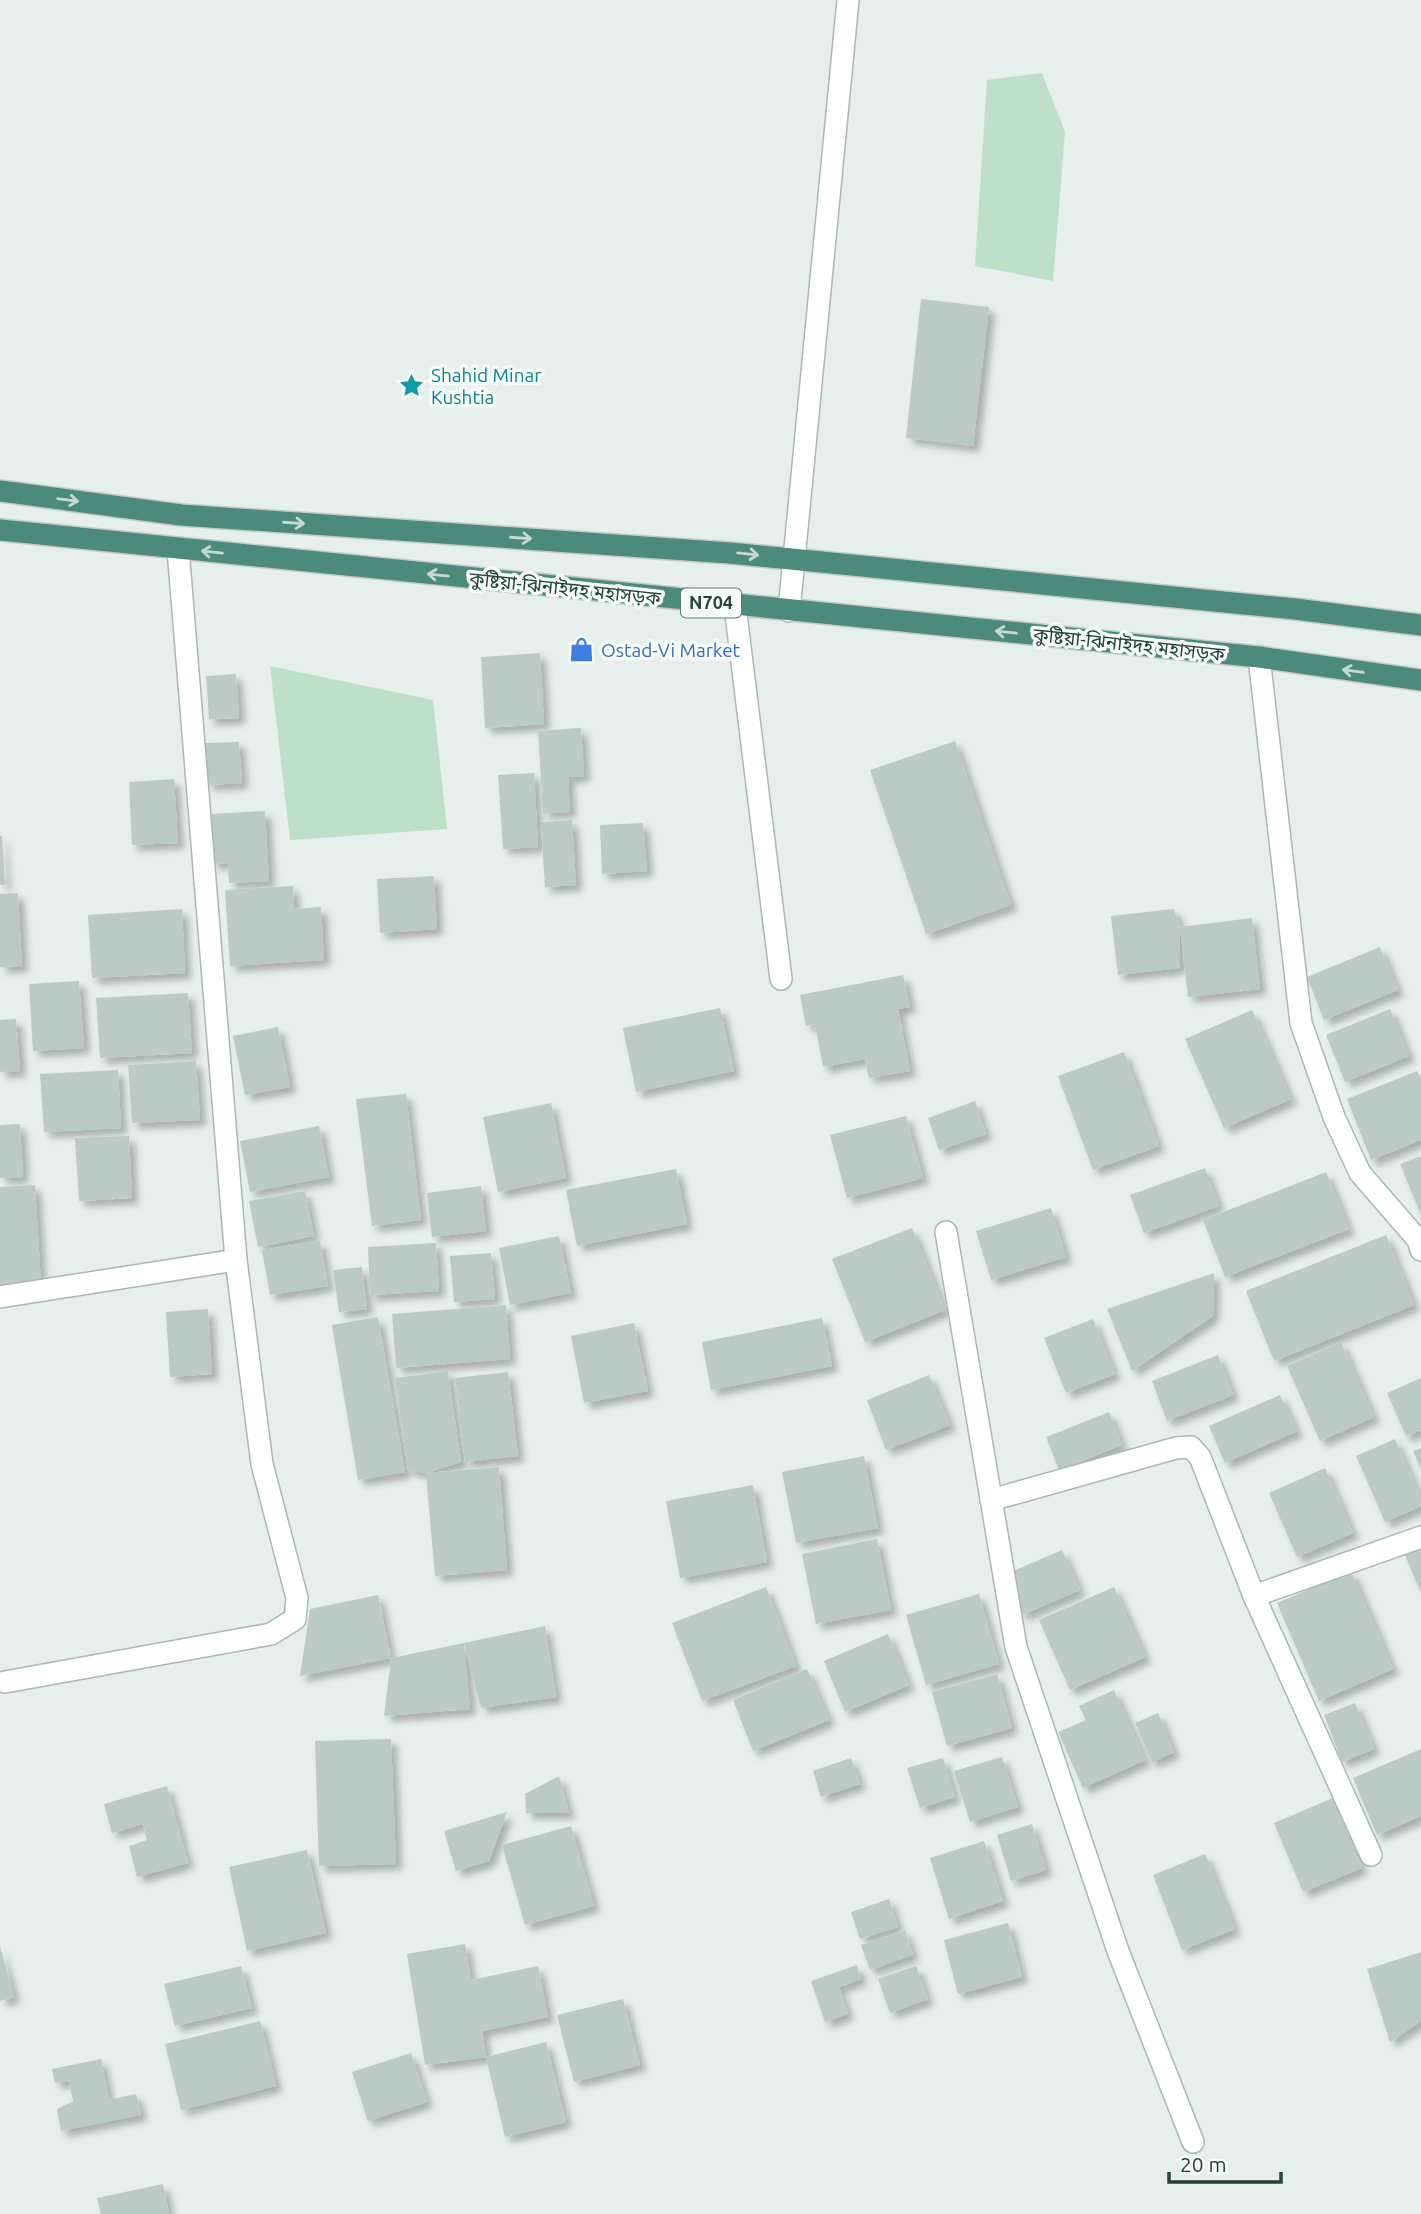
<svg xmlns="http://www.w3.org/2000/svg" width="1421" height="2214" viewBox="0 0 1421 2214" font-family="Ubuntu,'Noto Sans Bengali',sans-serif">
<defs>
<filter id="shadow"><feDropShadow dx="6" dy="6" stdDeviation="3.5" flood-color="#0004"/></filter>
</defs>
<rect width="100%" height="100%" fill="#e6efeb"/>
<g fill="#bfe0c8">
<polygon points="1042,73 1065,132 1053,281 975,266 987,80"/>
<polygon points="270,666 433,700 447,829 290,840"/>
</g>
<g fill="#bbcac4" filter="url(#shadow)">
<polygon points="921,299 989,307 973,446 906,438"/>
<polygon points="540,653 544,724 485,728 481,657"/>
<polygon points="236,674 239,718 209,719 206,676"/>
<polygon points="581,728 584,776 568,777 570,812 543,813 538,731"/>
<polygon points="955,741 1011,905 926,934 870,770"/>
<polygon points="239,742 242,783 207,785 205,743"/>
<polygon points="534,773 538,847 503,849 498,775"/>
<polygon points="174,779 178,843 132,845 129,782"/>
<polygon points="265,811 269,881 229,883 228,863 212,864 209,814"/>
<polygon points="572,820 576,885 545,887 541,822"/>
<polygon points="643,823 647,871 602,874 600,825"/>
<polygon points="0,836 2,836 5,885 0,885"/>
<polygon points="434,876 437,929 380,933 377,879"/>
<polygon points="293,886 294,909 321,907 324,960 230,966 225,890"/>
<polygon points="18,893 22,966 0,967 0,894"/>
<polygon points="182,909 185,973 92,978 88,915"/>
<polygon points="1174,909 1180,927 1252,918 1260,989 1188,997 1180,928 1180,968 1118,975 1111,916"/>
<polygon points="1380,947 1398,990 1324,1020 1307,977"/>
<polygon points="903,975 910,1007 898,1009 910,1071 869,1078 865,1059 823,1067 815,1024 806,1026 800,995"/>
<polygon points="79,981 84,1048 33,1051 29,984"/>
<polygon points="188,993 192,1053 100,1058 96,998"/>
<polygon points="720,1008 734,1071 636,1092 623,1028"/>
<polygon points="1390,1009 1409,1056 1345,1082 1326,1035"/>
<polygon points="1252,1010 1291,1099 1224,1128 1185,1039"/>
<polygon points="16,1019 20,1071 0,1072 0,1020"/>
<polygon points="278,1027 290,1087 245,1095 233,1036"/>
<polygon points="1124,1052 1159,1146 1093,1170 1058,1076"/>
<polygon points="196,1061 200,1120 132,1123 128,1065"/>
<polygon points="118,1070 121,1128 44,1132 40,1074"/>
<polygon points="1417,1071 1421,1080 1421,1140 1371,1160 1347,1099"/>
<polygon points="406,1094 421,1220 372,1226 356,1099"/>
<polygon points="975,1101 986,1134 939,1150 928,1118"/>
<polygon points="551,1103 566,1178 498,1192 483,1117"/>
<polygon points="906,1116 923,1178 847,1198 830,1135"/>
<polygon points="20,1124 23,1177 0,1178 0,1125"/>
<polygon points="319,1126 329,1177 250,1192 240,1141"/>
<polygon points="129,1136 132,1198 79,1201 75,1138"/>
<polygon points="1421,1156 1421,1215 1400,1164"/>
<polygon points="1205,1168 1219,1206 1144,1233 1130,1195"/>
<polygon points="676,1169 687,1224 577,1246 566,1190"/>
<polygon points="1326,1172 1349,1229 1225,1277 1203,1220"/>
<polygon points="35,1185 41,1286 0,1288 0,1187"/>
<polygon points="481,1186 486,1231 432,1237 427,1193"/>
<polygon points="305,1191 314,1236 258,1247 249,1201"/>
<polygon points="1051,1208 1066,1257 991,1280 976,1231"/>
<polygon points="912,1228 945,1310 865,1342 832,1259"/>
<polygon points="1386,1235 1414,1305 1274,1361 1246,1291"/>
<polygon points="559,1236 571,1293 510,1305 499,1248"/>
<polygon points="320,1241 328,1286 270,1295 262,1250"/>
<polygon points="436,1243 439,1291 370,1295 368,1247"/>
<polygon points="491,1253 495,1299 454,1302 450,1256"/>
<polygon points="362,1267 367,1309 339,1312 333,1270"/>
<polygon points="1214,1273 1213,1316 1132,1371 1107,1309"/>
<polygon points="506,1305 510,1359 396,1368 392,1314"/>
<polygon points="208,1309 212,1374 170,1377 166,1312"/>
<polygon points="378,1317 405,1472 358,1480 332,1325"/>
<polygon points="822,1318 832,1366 711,1390 702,1342"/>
<polygon points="1093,1319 1115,1374 1066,1393 1044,1338"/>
<polygon points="634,1323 648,1391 584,1403 571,1336"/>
<polygon points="1341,1342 1374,1417 1320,1441 1287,1366"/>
<polygon points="1218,1355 1233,1395 1167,1421 1152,1381"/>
<polygon points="448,1371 461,1462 426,1473 408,1470 395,1378"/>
<polygon points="508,1372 518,1456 465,1462 455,1378"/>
<polygon points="929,1375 950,1425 886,1450 867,1400"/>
<polygon points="1421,1378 1421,1430 1406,1436 1387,1393"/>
<polygon points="1280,1395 1297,1431 1225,1463 1209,1426"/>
<polygon points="1109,1412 1122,1445 1059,1470 1046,1437"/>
<polygon points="1395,1439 1421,1500 1421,1506 1385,1522 1356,1456"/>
<polygon points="1421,1448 1421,1469 1413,1451"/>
<polygon points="864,1456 878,1528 796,1543 782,1472"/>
<polygon points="499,1467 507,1570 435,1576 426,1473"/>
<polygon points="1325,1468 1353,1533 1297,1557 1269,1493"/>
<polygon points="753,1485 767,1562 680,1578 666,1501"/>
<polygon points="877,1539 891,1610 816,1624 802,1554"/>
<polygon points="1421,1548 1421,1593 1405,1555"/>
<polygon points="1062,1550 1080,1590 1022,1615 1004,1575"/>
<polygon points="1351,1571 1393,1669 1319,1701 1277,1603"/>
<polygon points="766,1587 796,1666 702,1701 672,1623"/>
<polygon points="1114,1587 1145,1657 1070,1690 1039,1620"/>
<polygon points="979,1594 999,1664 926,1685 906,1615"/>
<polygon points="378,1595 391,1658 300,1676 310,1609"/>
<polygon points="545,1626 556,1697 481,1708 464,1643"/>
<polygon points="888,1634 909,1685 845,1712 824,1661"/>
<polygon points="464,1643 470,1709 384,1716 391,1658"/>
<polygon points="807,1669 829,1720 753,1751 733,1700"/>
<polygon points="997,1674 1012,1728 947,1746 932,1692"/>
<polygon points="1114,1690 1145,1760 1083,1788 1058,1732 1086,1720 1079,1706"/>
<polygon points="1355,1703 1374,1749 1342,1762 1324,1715"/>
<polygon points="1158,1713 1174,1752 1152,1762 1135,1723"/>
<polygon points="391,1739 396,1864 319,1866 315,1741"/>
<polygon points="1421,1749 1421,1816 1377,1835 1353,1778"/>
<polygon points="1002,1757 1018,1807 970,1822 954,1771"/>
<polygon points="851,1758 860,1784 821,1797 813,1771"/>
<polygon points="943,1758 955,1797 920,1808 907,1768"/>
<polygon points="559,1776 569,1813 526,1813 525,1794"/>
<polygon points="167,1786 188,1863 137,1877 129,1846 147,1840 143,1824 112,1833 104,1804"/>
<polygon points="1333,1798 1362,1868 1303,1892 1274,1823"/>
<polygon points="507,1812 489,1861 456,1871 444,1831"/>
<polygon points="1032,1824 1046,1870 1011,1881 997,1835"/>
<polygon points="571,1826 594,1906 525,1925 502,1845"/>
<polygon points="984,1841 1003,1901 949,1919 930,1858"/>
<polygon points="307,1850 326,1933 247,1951 229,1867"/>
<polygon points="1205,1854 1235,1929 1182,1950 1153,1875"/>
<polygon points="889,1899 898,1927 860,1939 851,1912"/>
<polygon points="1008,1923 1022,1977 958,1994 944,1940"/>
<polygon points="905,1930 913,1955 870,1970 861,1945"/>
<polygon points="465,1944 471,1980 538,1966 548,2017 482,2031 486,2057 546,2042 566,2122 505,2137 486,2057 425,2065 407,1954"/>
<polygon points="0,1946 14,1997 0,2001"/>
<polygon points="1421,1952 1421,2021 1390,2042 1367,1969"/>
<polygon points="857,1965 861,1979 839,1987 848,2014 825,2022 811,1981"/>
<polygon points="241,1966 252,2008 175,2026 164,1984"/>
<polygon points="916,1966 928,1999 890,2013 878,1979"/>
<polygon points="623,1999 640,2065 574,2082 557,2015"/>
<polygon points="260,2021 276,2086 181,2110 165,2044"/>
<polygon points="411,2053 427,2102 368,2121 352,2072"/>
<polygon points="101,2059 109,2100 136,2094 141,2115 61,2131 57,2109 73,2101 69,2081 55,2083 52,2069"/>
<polygon points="163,2184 169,2214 101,2214 97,2198"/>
</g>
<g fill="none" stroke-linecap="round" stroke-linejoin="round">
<defs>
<g id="minor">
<polyline points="735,606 781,979"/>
<polyline points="789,611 848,0"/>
<polyline points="1259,657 1301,1023 1334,1117 1360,1173 1418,1240 1421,1250"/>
<polyline points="946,1232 1016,1647 1118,1951 1193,2142"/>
<polyline points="0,1297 236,1260"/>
<polyline points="991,1500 1176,1448 1191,1447 1200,1457 1254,1596 1371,1855"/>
<polyline points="1254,1596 1421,1537"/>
<polyline points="5,1682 271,1634 295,1619 297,1598 262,1464 236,1260 178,549"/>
</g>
<g id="trunk">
<polyline points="0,491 181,515 730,553 1295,609 1421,625"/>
<polyline points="0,530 1259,657 1421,680"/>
</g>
</defs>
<use href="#minor" stroke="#a8b8b2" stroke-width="24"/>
<use href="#trunk" stroke="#c2cac8" stroke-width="24"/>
<use href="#minor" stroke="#fff" stroke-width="21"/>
<use href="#trunk" stroke="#4c8a7c" stroke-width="21"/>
</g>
<defs><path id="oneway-shaft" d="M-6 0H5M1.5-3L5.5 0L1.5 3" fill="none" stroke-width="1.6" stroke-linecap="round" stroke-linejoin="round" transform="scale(1.75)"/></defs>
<g stroke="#c4d9d4">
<use href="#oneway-shaft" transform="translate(68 500) rotate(8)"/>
<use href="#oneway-shaft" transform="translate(294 523) rotate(4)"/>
<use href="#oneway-shaft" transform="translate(521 538) rotate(4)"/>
<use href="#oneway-shaft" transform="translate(212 552) rotate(-174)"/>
<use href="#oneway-shaft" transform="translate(748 554) rotate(6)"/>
<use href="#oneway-shaft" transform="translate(438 575) rotate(-174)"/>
<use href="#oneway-shaft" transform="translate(1006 632) rotate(-174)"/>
<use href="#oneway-shaft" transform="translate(1353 671) rotate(-172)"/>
</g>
<defs>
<symbol id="sight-bare" viewBox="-9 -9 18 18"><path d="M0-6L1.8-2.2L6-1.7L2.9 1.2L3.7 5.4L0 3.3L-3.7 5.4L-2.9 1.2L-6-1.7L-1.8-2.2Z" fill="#0f9aa8" stroke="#f7fbf9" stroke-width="2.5" paint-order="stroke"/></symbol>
<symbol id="shop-bare" viewBox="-9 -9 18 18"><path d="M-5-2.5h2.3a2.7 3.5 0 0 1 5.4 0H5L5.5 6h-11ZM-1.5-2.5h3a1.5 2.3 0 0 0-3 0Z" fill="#3f7fe0" stroke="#f7fbf9" stroke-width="2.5" paint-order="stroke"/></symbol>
</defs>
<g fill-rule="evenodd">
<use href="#sight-bare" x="394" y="368" width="35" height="35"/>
<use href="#shop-bare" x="564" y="632" width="35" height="35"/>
</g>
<g text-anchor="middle" stroke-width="7" stroke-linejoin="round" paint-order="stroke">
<rect fill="#f7fbf9" stroke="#637a73" stroke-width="2" x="681" y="588.5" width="60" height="29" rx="5"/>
<g font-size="18" font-weight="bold" fill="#24423a">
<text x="711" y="609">N704</text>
</g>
<g font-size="19" fill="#0d838f" stroke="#f7fbf9" text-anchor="start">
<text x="431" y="382">Shahid Minar<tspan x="431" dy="22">Kushtia</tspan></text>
</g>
<g font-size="19" fill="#24423a" stroke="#f7fbf9">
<text transform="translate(565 588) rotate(6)" y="7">কুষ্টিয়া-ঝিনাইদহ মহাসড়ক</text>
<text transform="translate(1129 644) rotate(6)" y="7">কুষ্টিয়া-ঝিনাইদহ মহাসড়ক</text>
</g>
<g font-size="19" fill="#366cbe" stroke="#f7fbf9" text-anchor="start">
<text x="601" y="657">Ostad-Vi Market</text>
</g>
</g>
<path d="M1169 2172v10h112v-10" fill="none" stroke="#24423a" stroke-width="3.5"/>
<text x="1180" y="2172" font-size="21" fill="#24423a" stroke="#f7fbf9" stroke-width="5" paint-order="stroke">20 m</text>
</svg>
